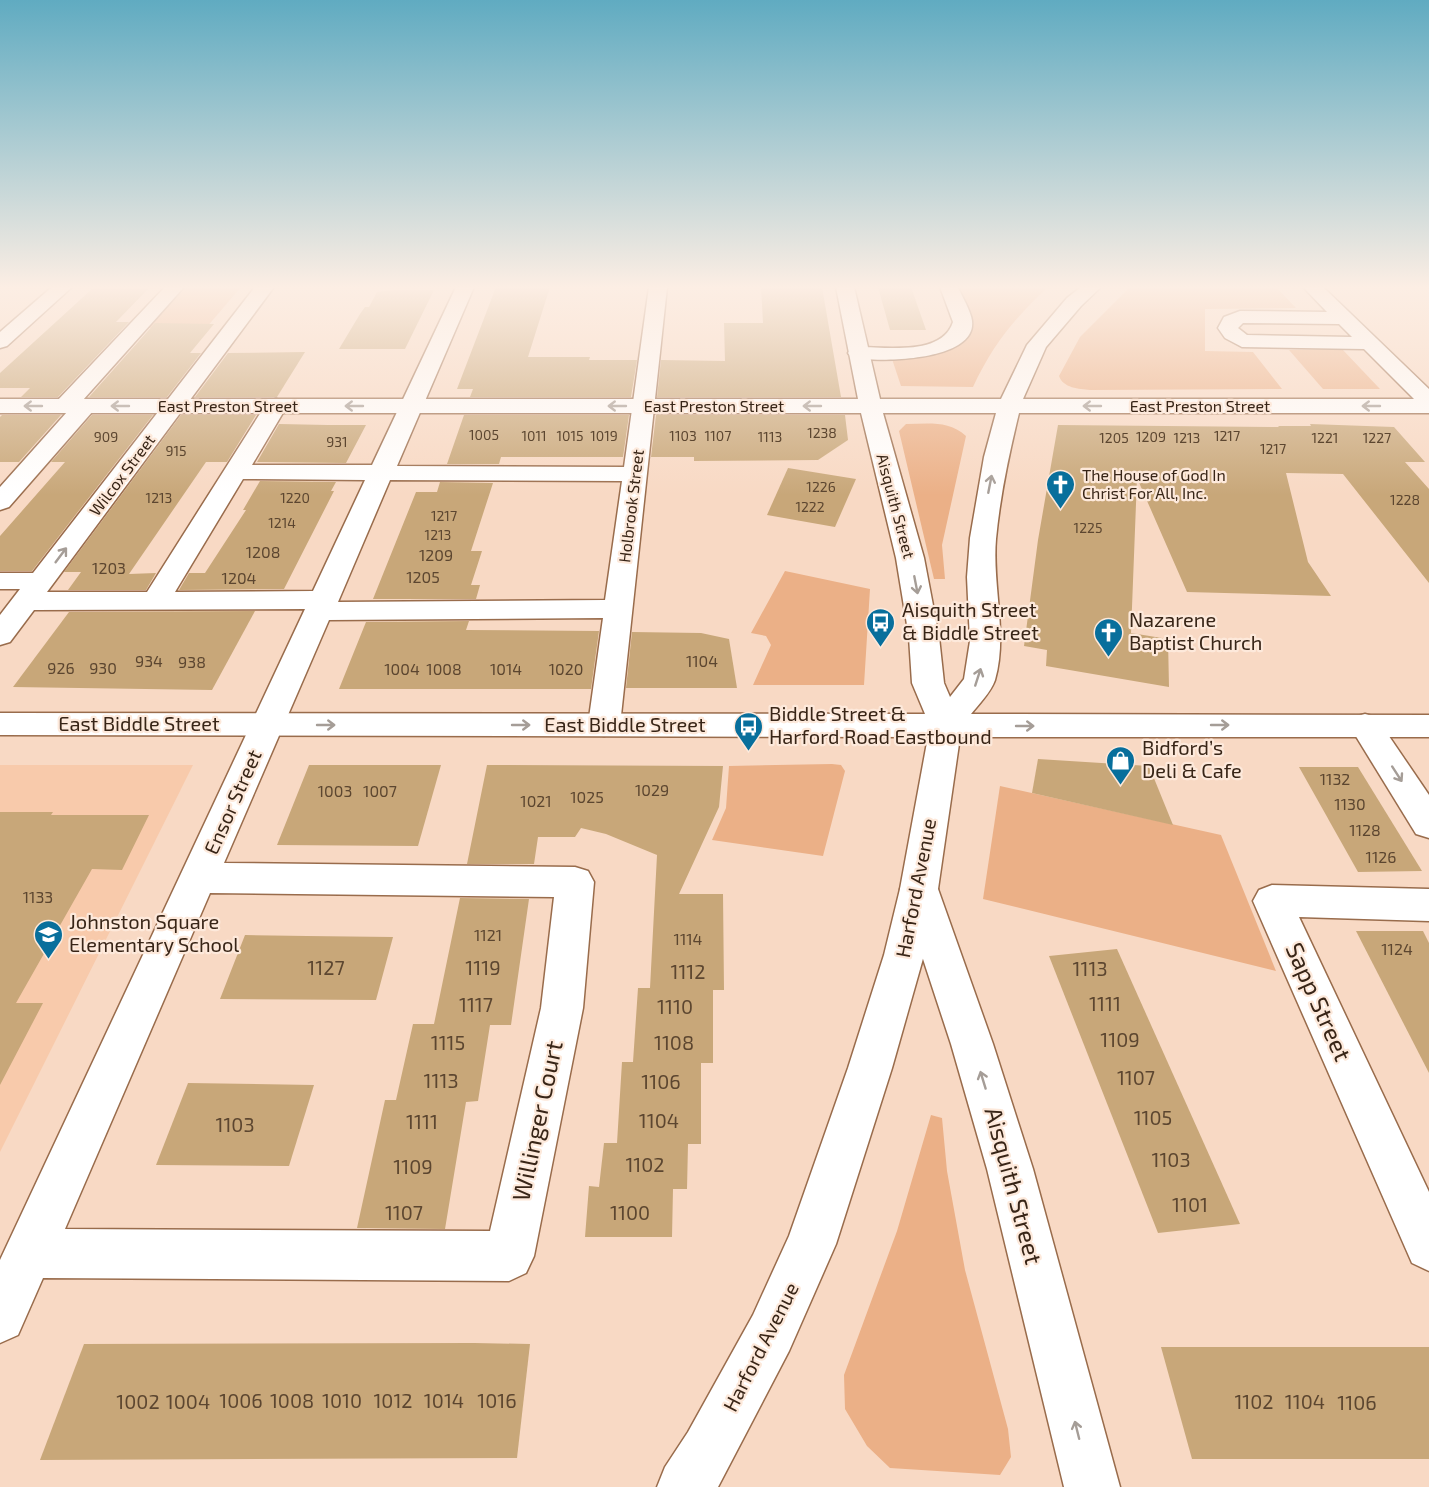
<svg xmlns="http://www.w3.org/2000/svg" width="1429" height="1487" viewBox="0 0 1429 1487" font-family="'Exo 2',sans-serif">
<rect width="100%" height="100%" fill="#f8d9c4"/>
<polygon fill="#f8caab" points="0,765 193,765 0,1152"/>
<g fill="#ebb087">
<polygon points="178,287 241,287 206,328 139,328"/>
<path d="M1048 287C1014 319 993 344 973 387L901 386 891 356C925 355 936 356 964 337L957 289Z"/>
<path d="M1130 287H1276L1296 308 1205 309V351L1253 352 1282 389 1090 390C1079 389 1063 388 1059 376L1080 337Z"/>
<polygon points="1342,349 1380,389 1323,389 1289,350"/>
<path d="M906 424C928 424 948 420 966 436L942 545 945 579H934L899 431Z"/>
<polygon points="785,571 870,589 864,685 753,685 771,645 766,636 751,633"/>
<polygon points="832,764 841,765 845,771 823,856 712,840 726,808 729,766"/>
<polygon points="1000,786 1221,835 1276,971 983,899"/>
<polygon points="931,1115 942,1118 947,1171 965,1270 1008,1429 1011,1457 1000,1475 890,1468 867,1446 845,1409 844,1375 897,1231"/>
</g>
<g fill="#c8a779">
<polygon points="496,287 550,287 528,357 590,357 589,360 637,360 631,397 470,397 473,389 457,389"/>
<polygon points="761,287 822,287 841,397 657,397 661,360 725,361 724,323 763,323"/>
<polygon points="878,287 911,287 926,330 890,330"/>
<polygon points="92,289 148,289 116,322 129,322 58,397 21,397 30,388 0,388 0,373"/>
<polygon points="394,290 434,290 405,349 339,349 360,314 365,307 369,307 377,292"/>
<polygon points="155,323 214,324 190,353 201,353 167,397 89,397"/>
<polygon points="305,352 277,397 195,397 228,353"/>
<polygon points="2,415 61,415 19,462 0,462 0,417"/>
<polygon points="92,415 153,415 32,571 0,571 0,536 65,462 51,462"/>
<polygon points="181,415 256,415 227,462 206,462 129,574 156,573 146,590 68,590 81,572 64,572"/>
<polygon points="464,415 629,415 623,457 501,457 499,464 447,464"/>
<polygon points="656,415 845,415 848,440 818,460 694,461 694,457 651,457"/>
<polygon points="279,424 328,425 366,425 346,463 257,462"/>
<polygon points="1310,424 1394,427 1425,462 1405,462 1429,489 1429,583 1343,474 1286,473 1308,562 1331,596 1187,592 1137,478 1131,633 1168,639 1169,687 1046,666 1047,650 1024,646 1038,540 1058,425 1279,427 1278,426 1311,426"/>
<polygon points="788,468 856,479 835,527 767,515"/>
<polygon points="260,481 336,482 331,491 334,491 284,589 179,590 189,573 205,573 246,510 243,510"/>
<polygon points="440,482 493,483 471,551 482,551 471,585 480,585 476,599 373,599 416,492 437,492"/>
<polygon points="255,611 212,690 13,687 69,612"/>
<polygon points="469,621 466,630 599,631 591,689 339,689 366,622"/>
<polygon points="632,632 701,633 729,639 737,688 626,688"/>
<polygon points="1038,759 1149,766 1173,825 1032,793"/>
<polygon points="309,765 441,765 418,846 277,845"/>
<polygon points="487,765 723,766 719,807 679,894 723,894 724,990 713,990 713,1063 701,1063 701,1144 688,1144 687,1189 673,1189 672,1237 585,1237 589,1186 599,1187 604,1143 617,1143 622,1062 633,1062 638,988 650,988 657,855 606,834 581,828 575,837 538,837 534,864 467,864"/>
<polygon points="1299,767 1358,767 1422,871 1358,872"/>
<polygon points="0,812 53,812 51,815 149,815 122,870 92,869 16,1003 43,1003 0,1085"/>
<polygon points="460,898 529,899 511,1025 490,1025 478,1101 466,1102 445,1229 357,1228 385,1100 396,1100 413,1024 434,1024"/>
<polygon points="1356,931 1423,931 1429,943 1429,1073"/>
<polygon points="245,935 307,936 393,937 376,1000 220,999"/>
<polygon points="1117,949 1219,1177 1240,1224 1158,1233 1049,956"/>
<polygon points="188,1083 314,1085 289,1166 156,1165"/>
<polygon points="474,1343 530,1344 517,1458 40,1460 84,1344"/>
<polygon points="1161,1347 1429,1347 1429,1459 1192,1459"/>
</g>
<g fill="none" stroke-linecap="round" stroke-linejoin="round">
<defs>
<g id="minor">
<polygon points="52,287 72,287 7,346 0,348 0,332"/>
<polygon points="165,287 184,287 83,400 93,401 96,406 93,411 9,507 0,510 0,487 67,412 57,411 54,406 57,401"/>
<path d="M255 287H274L47 592H147L268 401 276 399 284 401 287 406 252 465H372L456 287H474L397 466 624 467 649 287H667L620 725 615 733 604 736 593 733 588 725 603 618 329 620 224 863 575 867 588 871 594 882 583 1008 534 1256 526 1273 509 1281 43 1278 18 1335 0 1343V1260L305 609 34 610 10 642 0 645V615L20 589H0V573H33ZM243 479 365 480 313 591 175 592ZM390 480 622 481 605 600 338 602ZM210 893 554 897 541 1008 490 1231 65 1229Z"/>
<path d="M940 287H958C962 297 971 311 972 321 977 362 875 363 851 357L848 353 851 349 858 347C887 347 942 356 953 322Z"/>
<path d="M1303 287H1323L1429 389V408L1421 406 1364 349 1242 347 1225 338 1218 328 1224 317 1240 311 1327 312ZM1243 323 1339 324 1352 337 1247 335 1238 328Z"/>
<polygon points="1365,714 1376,717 1429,795 1429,838 1416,834 1349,725 1354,717"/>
<polygon points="919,874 932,878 938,889 993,1044 1033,1169 1120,1487 1064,1487 987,1169 951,1044 900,889 906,878"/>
<polygon points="1272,885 1429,889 1429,921 1299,917 1429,1192 1429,1271 1412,1263 1253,901 1259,890"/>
</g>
<path id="major" d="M836 287H854L880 399H1001L1027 345 1067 298 1081 287H1101L1081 306 1046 347 1023 399H1429V413H1019C1009 454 1000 496 996 539 992 585 1008 635 995 680 991 692 979 704 971 714L1429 715V737H960L938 889 924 955 892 1068 836 1244 789 1351 718 1487H657L665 1467 688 1432 753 1315 789 1236 848 1068 884 955 900 889 928 737 0 735V713L925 714 912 683 909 637 896 558 861 413H0V399H858ZM883 413H996L984 457 970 538 967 577 970 641 964 679 950 697 944 683 939 637 924 558Z"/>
</defs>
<use href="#minor" stroke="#996c4c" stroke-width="3"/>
<use href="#major" stroke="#996c4c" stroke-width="3"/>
<use href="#minor" fill="#fff" fill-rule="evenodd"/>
<use href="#major" fill="#fff" fill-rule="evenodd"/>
</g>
<defs><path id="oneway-shaft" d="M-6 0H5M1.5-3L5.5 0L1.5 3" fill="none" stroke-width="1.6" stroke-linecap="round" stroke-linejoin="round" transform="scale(1.5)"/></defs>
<g stroke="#a59d97">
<use href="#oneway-shaft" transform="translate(33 406) rotate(-180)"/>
<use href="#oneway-shaft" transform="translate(120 406) rotate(-180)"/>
<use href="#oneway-shaft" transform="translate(354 406) rotate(180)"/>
<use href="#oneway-shaft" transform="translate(617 406) rotate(-180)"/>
<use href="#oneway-shaft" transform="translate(812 406) rotate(180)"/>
<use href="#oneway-shaft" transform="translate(1092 406) rotate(-180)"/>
<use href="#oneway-shaft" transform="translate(1371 406) rotate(-180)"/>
<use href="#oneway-shaft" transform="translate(990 484) rotate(-79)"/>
<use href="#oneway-shaft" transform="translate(61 555) rotate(-53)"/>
<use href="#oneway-shaft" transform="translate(916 585) rotate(79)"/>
<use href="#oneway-shaft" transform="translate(978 677) rotate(-72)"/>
<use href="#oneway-shaft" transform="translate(326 725)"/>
<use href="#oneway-shaft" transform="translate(521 725)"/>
<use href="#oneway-shaft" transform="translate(1220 725)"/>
<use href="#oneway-shaft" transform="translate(1025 726)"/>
<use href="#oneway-shaft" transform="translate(1397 774) rotate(57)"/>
<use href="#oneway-shaft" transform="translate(983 1080) rotate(-107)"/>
<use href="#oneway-shaft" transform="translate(1077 1430) rotate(-104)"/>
</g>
<linearGradient id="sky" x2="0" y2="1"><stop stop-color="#60abc1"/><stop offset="0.58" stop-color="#fceee4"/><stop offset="1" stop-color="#fceee4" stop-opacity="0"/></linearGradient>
<rect width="1429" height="495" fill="url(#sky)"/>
<defs>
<symbol id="church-pin" viewBox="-11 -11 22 30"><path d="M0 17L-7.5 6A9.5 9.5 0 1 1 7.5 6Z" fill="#086f9c" stroke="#fde9db"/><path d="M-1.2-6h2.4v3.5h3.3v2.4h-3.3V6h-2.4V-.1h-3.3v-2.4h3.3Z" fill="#fff"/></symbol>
<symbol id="bus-pin" viewBox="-11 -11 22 30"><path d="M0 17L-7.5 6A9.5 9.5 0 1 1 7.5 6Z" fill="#086f9c" stroke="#fde9db"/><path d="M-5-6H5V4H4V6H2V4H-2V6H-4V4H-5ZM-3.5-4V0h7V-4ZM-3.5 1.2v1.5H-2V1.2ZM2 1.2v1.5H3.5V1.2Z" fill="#fff"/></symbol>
<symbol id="shop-pin" viewBox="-11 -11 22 30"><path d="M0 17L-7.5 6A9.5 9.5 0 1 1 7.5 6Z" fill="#086f9c" stroke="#fde9db"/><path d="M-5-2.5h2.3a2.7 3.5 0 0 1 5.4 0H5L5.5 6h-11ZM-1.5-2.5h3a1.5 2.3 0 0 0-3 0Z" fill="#fff"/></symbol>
<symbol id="school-pin" viewBox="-11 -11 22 30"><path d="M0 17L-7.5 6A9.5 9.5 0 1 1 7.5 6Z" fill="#086f9c" stroke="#fde9db"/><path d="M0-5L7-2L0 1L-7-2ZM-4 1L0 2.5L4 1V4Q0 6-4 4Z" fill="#fff"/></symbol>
</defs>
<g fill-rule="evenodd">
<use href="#church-pin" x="1044" y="468" width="33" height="45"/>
<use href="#bus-pin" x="864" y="606" width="33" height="45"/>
<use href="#church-pin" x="1092" y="616" width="33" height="45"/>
<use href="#bus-pin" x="732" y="710" width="33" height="45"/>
<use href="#shop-pin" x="1104" y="744" width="33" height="45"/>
<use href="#school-pin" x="32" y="918" width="33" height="45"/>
</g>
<g text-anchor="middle" stroke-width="4.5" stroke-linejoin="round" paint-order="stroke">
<g font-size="14" fill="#5c4630">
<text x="822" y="438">1238</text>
<text x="484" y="440">1005</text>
<text x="534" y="441">1011</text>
<text x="570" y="441">1015</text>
<text x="604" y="441">1019</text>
<text x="683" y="441">1103</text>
<text x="718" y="441">1107</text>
<text x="1227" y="441">1217</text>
<text x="106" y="442">909</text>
<text x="770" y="442">1113</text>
<text x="1151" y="442">1209</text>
<text x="1114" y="443">1205</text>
<text x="1187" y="443">1213</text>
<text x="1325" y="443">1221</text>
<text x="1377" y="443">1227</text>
<text x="337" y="447">931</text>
<text x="1273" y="454">1217</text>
<text x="176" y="456">915</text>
<text x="821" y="492">1226</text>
<text x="159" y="503">1213</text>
<text x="295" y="503">1220</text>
<text x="1405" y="505">1228</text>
<text x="810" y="512">1222</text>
<text x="444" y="521">1217</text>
<text x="282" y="528">1214</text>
<text x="1088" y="533">1225</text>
<text x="438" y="540">1213</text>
</g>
<g font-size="16" fill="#382517" stroke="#fde9db">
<text x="228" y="412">East Preston Street</text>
<text x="714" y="412">East Preston Street</text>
<text x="1200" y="412">East Preston Street</text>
<text transform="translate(122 475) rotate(-53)" y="6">Wilcox Street</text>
<text transform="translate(631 506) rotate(-83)" y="6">Holbrook Street</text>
<text transform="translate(896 506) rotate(75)" y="6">Aisquith Street</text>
</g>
<g font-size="16" fill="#382517" stroke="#fde9db" text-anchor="start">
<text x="1082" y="481">The House of God In<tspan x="1082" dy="18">Christ For All, Inc.</tspan></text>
</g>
<g font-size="16" fill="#5c4630">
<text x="263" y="558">1208</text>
<text x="436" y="561">1209</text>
<text x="109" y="574">1203</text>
<text x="423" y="583">1205</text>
<text x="239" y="584">1204</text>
<text x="149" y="667">934</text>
<text x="702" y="667">1104</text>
<text x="192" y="668">938</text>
<text x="61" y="674">926</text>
<text x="103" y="674">930</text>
<text x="402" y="675">1004</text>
<text x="444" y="675">1008</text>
<text x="506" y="675">1014</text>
<text x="566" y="675">1020</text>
<text x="1335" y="785">1132</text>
<text x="652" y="796">1029</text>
<text x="335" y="797">1003</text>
<text x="380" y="797">1007</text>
<text x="587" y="803">1025</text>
<text x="536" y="807">1021</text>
<text x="1350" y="810">1130</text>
<text x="1365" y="836">1128</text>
<text x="1381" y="863">1126</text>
<text x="38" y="903">1133</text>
<text x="488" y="941">1121</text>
<text x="688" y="945">1114</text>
<text x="1397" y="955">1124</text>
</g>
<g font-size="20" fill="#382517" stroke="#fde9db" text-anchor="start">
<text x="902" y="617">Aisquith Street<tspan x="902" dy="23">&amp; Biddle Street</tspan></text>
<text x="1129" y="627">Nazarene<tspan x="1129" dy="23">Baptist Church</tspan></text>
<text x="769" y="721">Biddle Street &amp;<tspan x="769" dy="23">Harford Road Eastbound</tspan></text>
<text x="1142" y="755">Bidford’s<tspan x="1142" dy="23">Deli &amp; Cafe</tspan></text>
<text x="69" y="929">Johnston Square<tspan x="69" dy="23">Elementary School</tspan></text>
</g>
<g font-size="20" fill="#382517" stroke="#fde9db">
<text x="139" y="731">East Biddle Street</text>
<text x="625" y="732">East Biddle Street</text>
<text transform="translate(233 802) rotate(-66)" y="7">Ensor Street</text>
<text transform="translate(916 888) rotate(-79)" y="7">Harford Avenue</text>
<text transform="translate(761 1347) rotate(-63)" y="7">Harford Avenue</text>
</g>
<g font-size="20" fill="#5c4630">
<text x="326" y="975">1127</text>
<text x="483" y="975">1119</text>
<text x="1090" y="976">1113</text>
<text x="688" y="979">1112</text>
<text x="1105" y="1011">1111</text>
<text x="476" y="1012">1117</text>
<text x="675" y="1014">1110</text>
<text x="1120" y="1047">1109</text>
<text x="448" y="1050">1115</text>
<text x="674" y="1050">1108</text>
<text x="1136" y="1085">1107</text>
<text x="441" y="1088">1113</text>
<text x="661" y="1089">1106</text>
<text x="1153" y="1125">1105</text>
<text x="659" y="1128">1104</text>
<text x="422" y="1129">1111</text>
<text x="235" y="1132">1103</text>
<text x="1171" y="1167">1103</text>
<text x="645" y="1172">1102</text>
<text x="413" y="1174">1109</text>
<text x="1190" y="1212">1101</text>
<text x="404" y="1220">1107</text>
<text x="630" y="1220">1100</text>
<text x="241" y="1408">1006</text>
<text x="292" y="1408">1008</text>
<text x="342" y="1408">1010</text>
<text x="393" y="1408">1012</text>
<text x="444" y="1408">1014</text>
<text x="497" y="1408">1016</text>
<text x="138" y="1409">1002</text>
<text x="188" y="1409">1004</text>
<text x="1254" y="1409">1102</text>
<text x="1305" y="1409">1104</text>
<text x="1357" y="1410">1106</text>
</g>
<g font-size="24" fill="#382517" stroke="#fde9db">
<text transform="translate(1318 1002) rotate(66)" y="8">Sapp Street</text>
<text transform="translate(538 1121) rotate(-78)" y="8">Willinger Court</text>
<text transform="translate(1013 1186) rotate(75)" y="8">Aisquith Street</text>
</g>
</g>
</svg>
